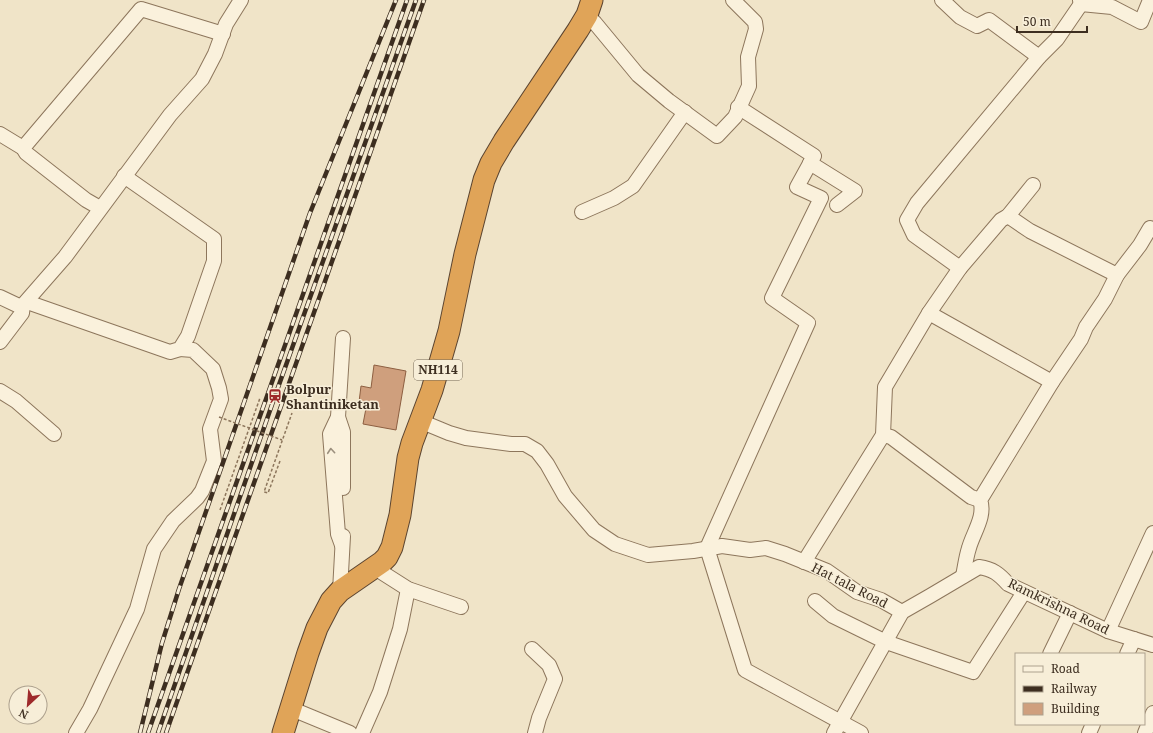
<svg xmlns="http://www.w3.org/2000/svg" width="1153" height="733" viewBox="0 0 1153 733" font-family="'Noto Serif',serif">
<rect width="100%" height="100%" fill="#f0e4c8"/>
<polygon fill="#cf9f7d" stroke="#8d5f41" points="374,365 406,371 396,430 363,424 367,403 359,402 361,386 371,388"/>
<g fill="none" stroke-linecap="round" stroke-linejoin="round">
<defs>
<g id="minor">
<polyline points="942,0 960,17 977,26 989,20 1039,57"/>
<polyline points="1080,0 1081,4 1112,7 1141,22 1150,0"/>
<polyline points="587,15 595,23 638,75 669,101 717,136 735,117 749,86 748,57 756,29 755,22 733,0"/>
<polyline points="738,107 814,156 797,187 821,198 772,298 808,323 707,548 745,670 861,733"/>
<polyline points="0,134 23,148 26,153 86,200 100,208"/>
<polyline points="23,148 141,9 223,34"/>
<polyline points="810,163 855,191 837,205"/>
<polyline points="582,212 614,198 633,186 685,112"/>
<polyline points="1008,216 1030,231 1117,275"/>
<polyline points="960,268 914,235 907,220 917,203 1039,57 1057,39 1081,4"/>
<polyline points="0,297 19,306 23,305 65,257 170,115 202,79 215,54 226,24 241,0"/>
<polyline points="27,302 170,352 180,349 188,336 214,261 214,239 124,176"/>
<polyline points="929,313 1052,382"/>
<polyline points="0,342 22,313 23,305"/>
<polyline points="0,391 16,401 54,434"/>
<polyline points="338,417 343,432 343,488"/>
<polyline points="420,421 449,433 466,438 511,444 525,444 537,451 547,464 565,496 594,530 615,544 648,555 693,551 722,546 750,550 766,548 785,554 827,571 857,592 881,600 902,612"/>
<polyline points="883,435 891,437 971,497 980,500"/>
<polyline points="342,545 338,534 330,434 338,417 343,338"/>
<polyline points="804,562 883,435 885,387 929,313 960,268 1001,220 1008,216 1033,185"/>
<polyline points="375,568 408,589 461,607"/>
<path d="M963 576C965 567 966 557 969 548 973 533 986 516 980 500L1052 382 1081 339 1086 327 1105 299 1117 275 1140 245 1150 228"/>
<polyline points="340,591 343,536"/>
<polyline points="815,601 833,616 886,642 973,672 1024,592"/>
<polyline points="1108,631 1153,533"/>
<polyline points="532,649 549,665 555,679 539,718 535,733"/>
<polyline points="1050,654 1070,613"/>
<polyline points="1127,654 1134,639"/>
<polyline points="292,709 350,733"/>
<polyline points="76,733 90,709 137,609 154,549 173,521 197,498 202,491 214,461 210,429 221,399 219,388 213,369 193,350 180,349"/>
<polyline points="362,733 380,692 400,629 408,589"/>
<path d="M834 733 902 612 930 596 979 567C993 569 999 574 1008 584L1108 631 1153 645"/>
<polyline points="1089,733 1093,724"/>
<polyline points="1145,733 1153,713"/>
</g>
<polyline id="highway" points="283,733 308,653 317,628 331,601 340,591 382,562 387,557 392,547 400,515 408,458 412,443 432,390 449,331 465,254 484,180 491,163 504,141 578,30 587,15 592,0"/>
</defs>
<use href="#minor" stroke="#8d765c" stroke-width="16"/>
<use href="#highway" stroke="#5b4430" stroke-width="23"/>
<g stroke="#8d765c" stroke-width="1.5" stroke-dasharray="3 2" stroke-linecap="butt">
<polyline points="280,461 268,493 264,492 292,413"/>
<polyline points="220,510 260,398"/>
</g>
<use href="#minor" stroke="#faf1dc" stroke-width="14"/>
<use href="#highway" stroke="#e0a458" stroke-width="21"/>
<defs>
<g id="rail">
<polyline points="140,733 162,643 179,589 310,213 396,0"/>
<polyline points="148,733 407,0"/>
<polyline points="158,733 275,396 416,0"/>
<polyline points="166,733 424,0"/>
</g>
</defs>
<use href="#rail" stroke="#3d2e20" stroke-width="4.5"/>
<use href="#rail" stroke="#f7eed8" stroke-width="3" stroke-dasharray="9" stroke-linecap="butt"/>
<polyline stroke="#8d765c" stroke-width="1.5" stroke-dasharray="3 2" stroke-linecap="butt" points="219,417 282,440"/>
</g>
<defs><path id="oneway-chevron" d="M-2-3.5L2.5 0L-2 3.5" fill="none" stroke-width="1.6" stroke-linecap="round" stroke-linejoin="round"/></defs>
<use stroke="#9c907e" href="#oneway-chevron" transform="translate(331 451) rotate(-95)"/>
<defs>
<symbol id="station-bare" viewBox="-9 -9 18 18"><path d="M-3-6H3Q5-6 5-4V2Q5 4 3 4L4.5 6H3L1.5 4h-3L-3 6H-4.5L-3 4Q-5 4-5 2V-4Q-5-6-3-6ZM-3.5-4v3h7v-3ZM-3.5 1v1.5H-2V1ZM2 1v1.5H3.5V1Z" fill="#9e2a2b" stroke="#f7eed8" stroke-width="2.5" paint-order="stroke"/></symbol>
</defs>
<g fill-rule="evenodd">
<use href="#station-bare" x="265" y="386" width="20" height="20"/>
</g>
<g text-anchor="middle" stroke-width="3" stroke-linejoin="round" paint-order="stroke">
<rect fill="#f7eed8" stroke="#756857" stroke-width="1" x="414" y="360" width="48" height="20" rx="3"/>
<g font-size="12" font-weight="bold" fill="#3d2e20">
<text x="438" y="374">NH114</text>
</g>
<g font-size="13" font-weight="bold" fill="#3d2e20" stroke="#f7eed8" text-anchor="start">
<text x="286" y="394">Bolpur<tspan x="286" dy="15">Shantiniketan</tspan></text>
</g>
<g font-size="13" fill="#3d2e20" stroke="#f7eed8">
<text transform="translate(850 585) rotate(27)" y="5">Hat tala Road</text>
<text transform="translate(1059 606) rotate(26)" y="5">Ramkrishna Road</text>
</g>
</g>
<rect x="1015" y="653" width="130" height="72" fill="#f7eed8" stroke="#ada18e"/>
<rect x="1023" y="666" width="20" height="6" fill="#faf1dc" stroke="#ada18e"/>
<text x="1051" y="673" font-size="12" fill="#3d2e20">Road</text>
<rect x="1023" y="686" width="20" height="6" fill="#3d2e20" stroke="#ada18e"/>
<text x="1051" y="693" font-size="12" fill="#3d2e20">Railway</text>
<rect x="1023" y="703" width="20" height="12" fill="#cf9f7d" stroke="#ada18e"/>
<text x="1051" y="713" font-size="12" fill="#3d2e20">Building</text>
<g transform="translate(28 705) rotate(206)"><circle r="19" fill="#f7eed8" stroke="#ada18e"/>
<path d="M0-3L7 15L0 10L-7 15Z" fill="#9e2a2b"/>
<text y="-6" font-size="11" font-weight="bold" text-anchor="middle" fill="#3d2e20">N</text>
</g>
<path d="M1017 26v6h70v-6" fill="none" stroke="#3d2e20" stroke-width="2"/>
<text x="1023" y="26" font-size="12" fill="#3d2e20" stroke="#f7eed8" stroke-width="3" paint-order="stroke">50 m</text>
</svg>
